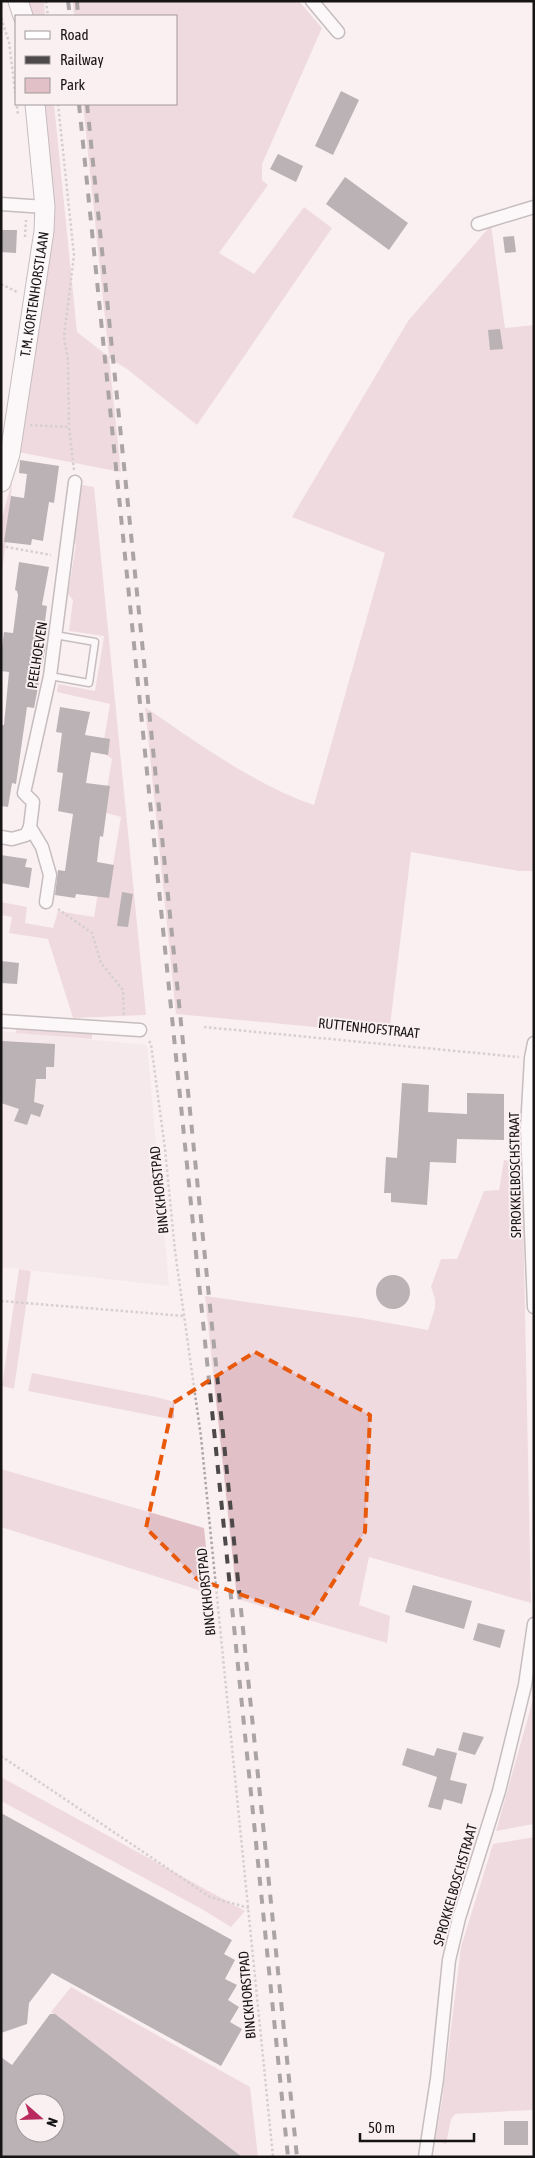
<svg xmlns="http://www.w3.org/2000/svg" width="535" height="2158" viewBox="0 0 535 2158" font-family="'Asap Condensed',sans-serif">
<rect width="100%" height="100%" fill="#faf0f2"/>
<polygon fill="#f1dfe2" points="1,1031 147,1045 169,1286 1,1267"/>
<g fill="#e2c0c7">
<polygon points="26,1 44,1 45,16 30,16"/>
<polygon points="73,1 299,1 322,28 262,164 262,180 268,185 219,253 254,274 304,207 332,228 197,425 127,369 109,358 121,472 18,452 43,295 39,104 54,104 77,332 109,357 83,104 176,104 176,16 74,16"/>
<path d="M491 225 505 328 534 325V871H519L411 852 389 1034 176 1014 145 707C196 742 255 785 314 805L385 553 292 517 408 321Z"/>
<polygon points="12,481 10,512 1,579 1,521"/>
<polygon points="77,484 94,487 146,1015 73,1018 48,939 9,933 12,917 1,915 1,902 27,907 25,923 53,928 58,911 94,917 102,870 112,871 121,817 103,812 112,759 102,752 110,704 57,692 58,684 95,691 104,636 69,631 73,600 68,594 76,544 70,540"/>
<polygon points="17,1021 92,1030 92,1039 16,1033"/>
<polygon points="504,1160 522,1163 531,1603 369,1557 359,1605 390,1616 387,1643 237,1599 205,1296 361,1318 428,1330 435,1308 435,1299 431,1287 441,1259 457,1259 484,1191 499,1190"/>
<polygon points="19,1269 31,1271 14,1389 2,1386"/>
<polygon points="32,1373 156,1397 174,1402 174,1418 170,1419 28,1391"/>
<polygon points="1,1469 204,1528 211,1594 1,1527"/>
<polygon points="534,1696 534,1824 496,1831"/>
<polygon points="1,1777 245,1911 231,1927 200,1908 1,1801"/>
<polygon points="534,1837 534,2110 455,2114 451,2119 446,2144 435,2139 442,2101 461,1947 493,1844"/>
<polygon points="71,1987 250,2087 258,2157 235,2157 51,2012"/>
</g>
<g fill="#6e6668" fill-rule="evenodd">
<polygon points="341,91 359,100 333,155 315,146"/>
<polygon points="278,154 303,166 296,182 270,169"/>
<polygon points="345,177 408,223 389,250 326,204"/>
<polygon points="1,230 17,230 16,253 1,252"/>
<polygon points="514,236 516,252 505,253 503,237"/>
<polygon points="500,329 503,349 490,350 488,330"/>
<polygon points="20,460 59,466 54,503 49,502 43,541 32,539 31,545 4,542 11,496 24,498 27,474 19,473"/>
<polygon points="19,562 49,567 42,605 47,606 42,644 46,645 34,708 27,707 16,784 12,783 8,807 1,806 1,725 4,725 9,672 1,671 1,656 4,632 13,633 18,595 17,591 15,590"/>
<polygon points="60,707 90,712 85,735 110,739 108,755 91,752 86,783 110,786 103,837 100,836 97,862 114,865 109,898 76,894 75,898 55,895 58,870 65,871 73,814 58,811 63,773 57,772 62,733 56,732"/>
<polygon points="1,855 27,859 25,867 32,868 29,888 1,883"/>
<polygon points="122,892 133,894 128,927 117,926"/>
<polygon points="1,961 19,963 17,984 1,983"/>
<polygon points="2,1041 55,1044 54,1067 46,1067 46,1079 36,1079 34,1102 44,1105 40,1117 31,1114 27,1125 14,1121 19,1109 1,1103"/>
<polygon points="402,1083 429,1085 428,1112 467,1114 467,1093 504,1094 504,1140 457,1139 456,1163 430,1162 427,1205 391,1202 391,1193 384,1193 386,1157 397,1158"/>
<circle cx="393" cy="1292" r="17"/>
<polygon points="413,1585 472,1601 464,1629 405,1612"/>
<polygon points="478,1623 505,1630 500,1648 473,1640"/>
<polygon points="463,1732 484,1737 475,1755 458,1750"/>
<polygon points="407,1748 434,1756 437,1748 457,1753 450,1780 467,1784 462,1804 444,1799 441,1810 428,1807 437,1777 402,1765"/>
<polygon points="1,1813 232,1940 224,1954 235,1960 225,1979 237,1985 228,2000 239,2007 230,2022 242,2029 221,2066 52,1973 29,2003 27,2024 1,2033"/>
<path d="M50 2014H55L242 2157H1V2057L12 2065ZM25 2103H55V2133H25Z"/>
<rect x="504" y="2121" width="24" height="24"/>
</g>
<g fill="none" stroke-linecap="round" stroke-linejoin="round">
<defs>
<polyline id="lane" points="50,676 89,683 95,642 55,635"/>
<g id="street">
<polyline points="312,1 338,32"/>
<polyline points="1,204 45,207"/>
<polyline points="478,224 534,207"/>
<polyline points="1,837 12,839 26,835 30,827"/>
<polyline points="46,902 50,875 42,847 30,827 33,802 24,793 50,676 75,482"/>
<polyline points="1,1021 140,1030"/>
<polyline points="534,1043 531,1058 527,1128 534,1307"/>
<polyline points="425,2157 437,2079 449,1960 459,1918 499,1791 525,1685 534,1624"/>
</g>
<g id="secondary">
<polyline points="18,1 23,16"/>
<path id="s1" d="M1 482 10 454 44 231 45 207 35 104"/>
</g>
</defs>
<use href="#lane" stroke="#867e7f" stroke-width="9"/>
<use href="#street" stroke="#867e7f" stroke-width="15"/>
<use href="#secondary" stroke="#867e7f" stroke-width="21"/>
<g stroke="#ada5a7" stroke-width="2.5" stroke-dasharray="2.5 2.5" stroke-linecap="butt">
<polyline points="46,1 48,16"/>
<polyline points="1,18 9,42 18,115"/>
<polyline points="58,104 74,255 64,337 68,360 69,427"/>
<polyline points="25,237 26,220"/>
<polyline points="1,284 17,292"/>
<polyline points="30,425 69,427 74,470"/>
<polyline points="1,546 51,555"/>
<polyline points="58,909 92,933 101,963 123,990 124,1017"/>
<polyline points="204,1027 519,1057"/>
<polyline points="149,1041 151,1044 165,1149 175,1251 201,1437 273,2157"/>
<polyline points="1,1301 184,1316"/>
<polyline points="1,1756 210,1897 249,1908"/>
</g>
<use href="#lane" stroke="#fff" stroke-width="6"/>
<use href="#street" stroke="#fff" stroke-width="12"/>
<use href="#secondary" stroke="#fff" stroke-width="19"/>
<g stroke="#4d4849" stroke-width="4" stroke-dasharray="9 9" stroke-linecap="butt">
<polyline points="68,1 70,16"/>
<polyline points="77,1 78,16"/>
<polyline points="79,104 288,2157"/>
<polyline points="87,104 297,2157"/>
</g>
</g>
<path d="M0 0H535V2158H0ZM255 1352 370 1415 365 1532 310 1619 197 1579 146 1528 173 1403Z" fill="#faf0f2" fill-opacity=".55" fill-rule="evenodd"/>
<path fill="none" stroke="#e8590c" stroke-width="4" stroke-dasharray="10 6" stroke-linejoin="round" d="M255 1352 370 1415 365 1532 310 1619 197 1579 146 1528 173 1403Z"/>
<g text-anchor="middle" stroke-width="4" stroke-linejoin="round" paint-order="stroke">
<g font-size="14" fill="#171415" stroke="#faf0f2">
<text dy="5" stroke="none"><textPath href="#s1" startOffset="191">T.M. KORTENHORSTLAAN</textPath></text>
<text transform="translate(37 655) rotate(-81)" y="5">PEELHOEVEN</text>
<text transform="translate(369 1028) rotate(6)" y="5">RUTTENHOFSTRAAT</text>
<text transform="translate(515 1175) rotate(-91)" y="5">SPROKKELBOSCHSTRAAT</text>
<text transform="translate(159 1190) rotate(-96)" y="5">BINCKHORSTPAD</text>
<text transform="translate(206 1592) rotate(-96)" y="5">BINCKHORSTPAD</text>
<text transform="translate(455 1885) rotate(-74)" y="5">SPROKKELBOSCHSTRAAT</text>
<text transform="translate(247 1995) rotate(-95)" y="5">BINCKHORSTPAD</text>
</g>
</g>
<rect width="535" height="2158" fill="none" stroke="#171415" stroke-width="5"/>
<rect x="15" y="15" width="162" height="90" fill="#faf0f2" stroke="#9f989a"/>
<rect x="25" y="31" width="25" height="8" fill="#ffffff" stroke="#9f989a"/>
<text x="60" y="40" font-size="15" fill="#171415">Road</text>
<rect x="25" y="56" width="25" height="8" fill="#4d4849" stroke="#9f989a"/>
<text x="60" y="65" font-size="15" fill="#171415">Railway</text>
<rect x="25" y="78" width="25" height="15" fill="#e2c0c7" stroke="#9f989a"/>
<text x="60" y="90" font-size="15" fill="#171415">Park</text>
<g transform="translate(40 2118) rotate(110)"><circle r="24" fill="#faf0f2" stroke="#9f989a"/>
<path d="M0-4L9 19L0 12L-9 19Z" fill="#b92b5e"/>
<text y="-8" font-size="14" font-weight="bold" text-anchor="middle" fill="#171415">N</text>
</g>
<path d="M360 2133v8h114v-8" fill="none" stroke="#171415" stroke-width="2.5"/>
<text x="368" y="2133" font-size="15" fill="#171415" stroke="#faf0f2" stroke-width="4" paint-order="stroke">50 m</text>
</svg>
